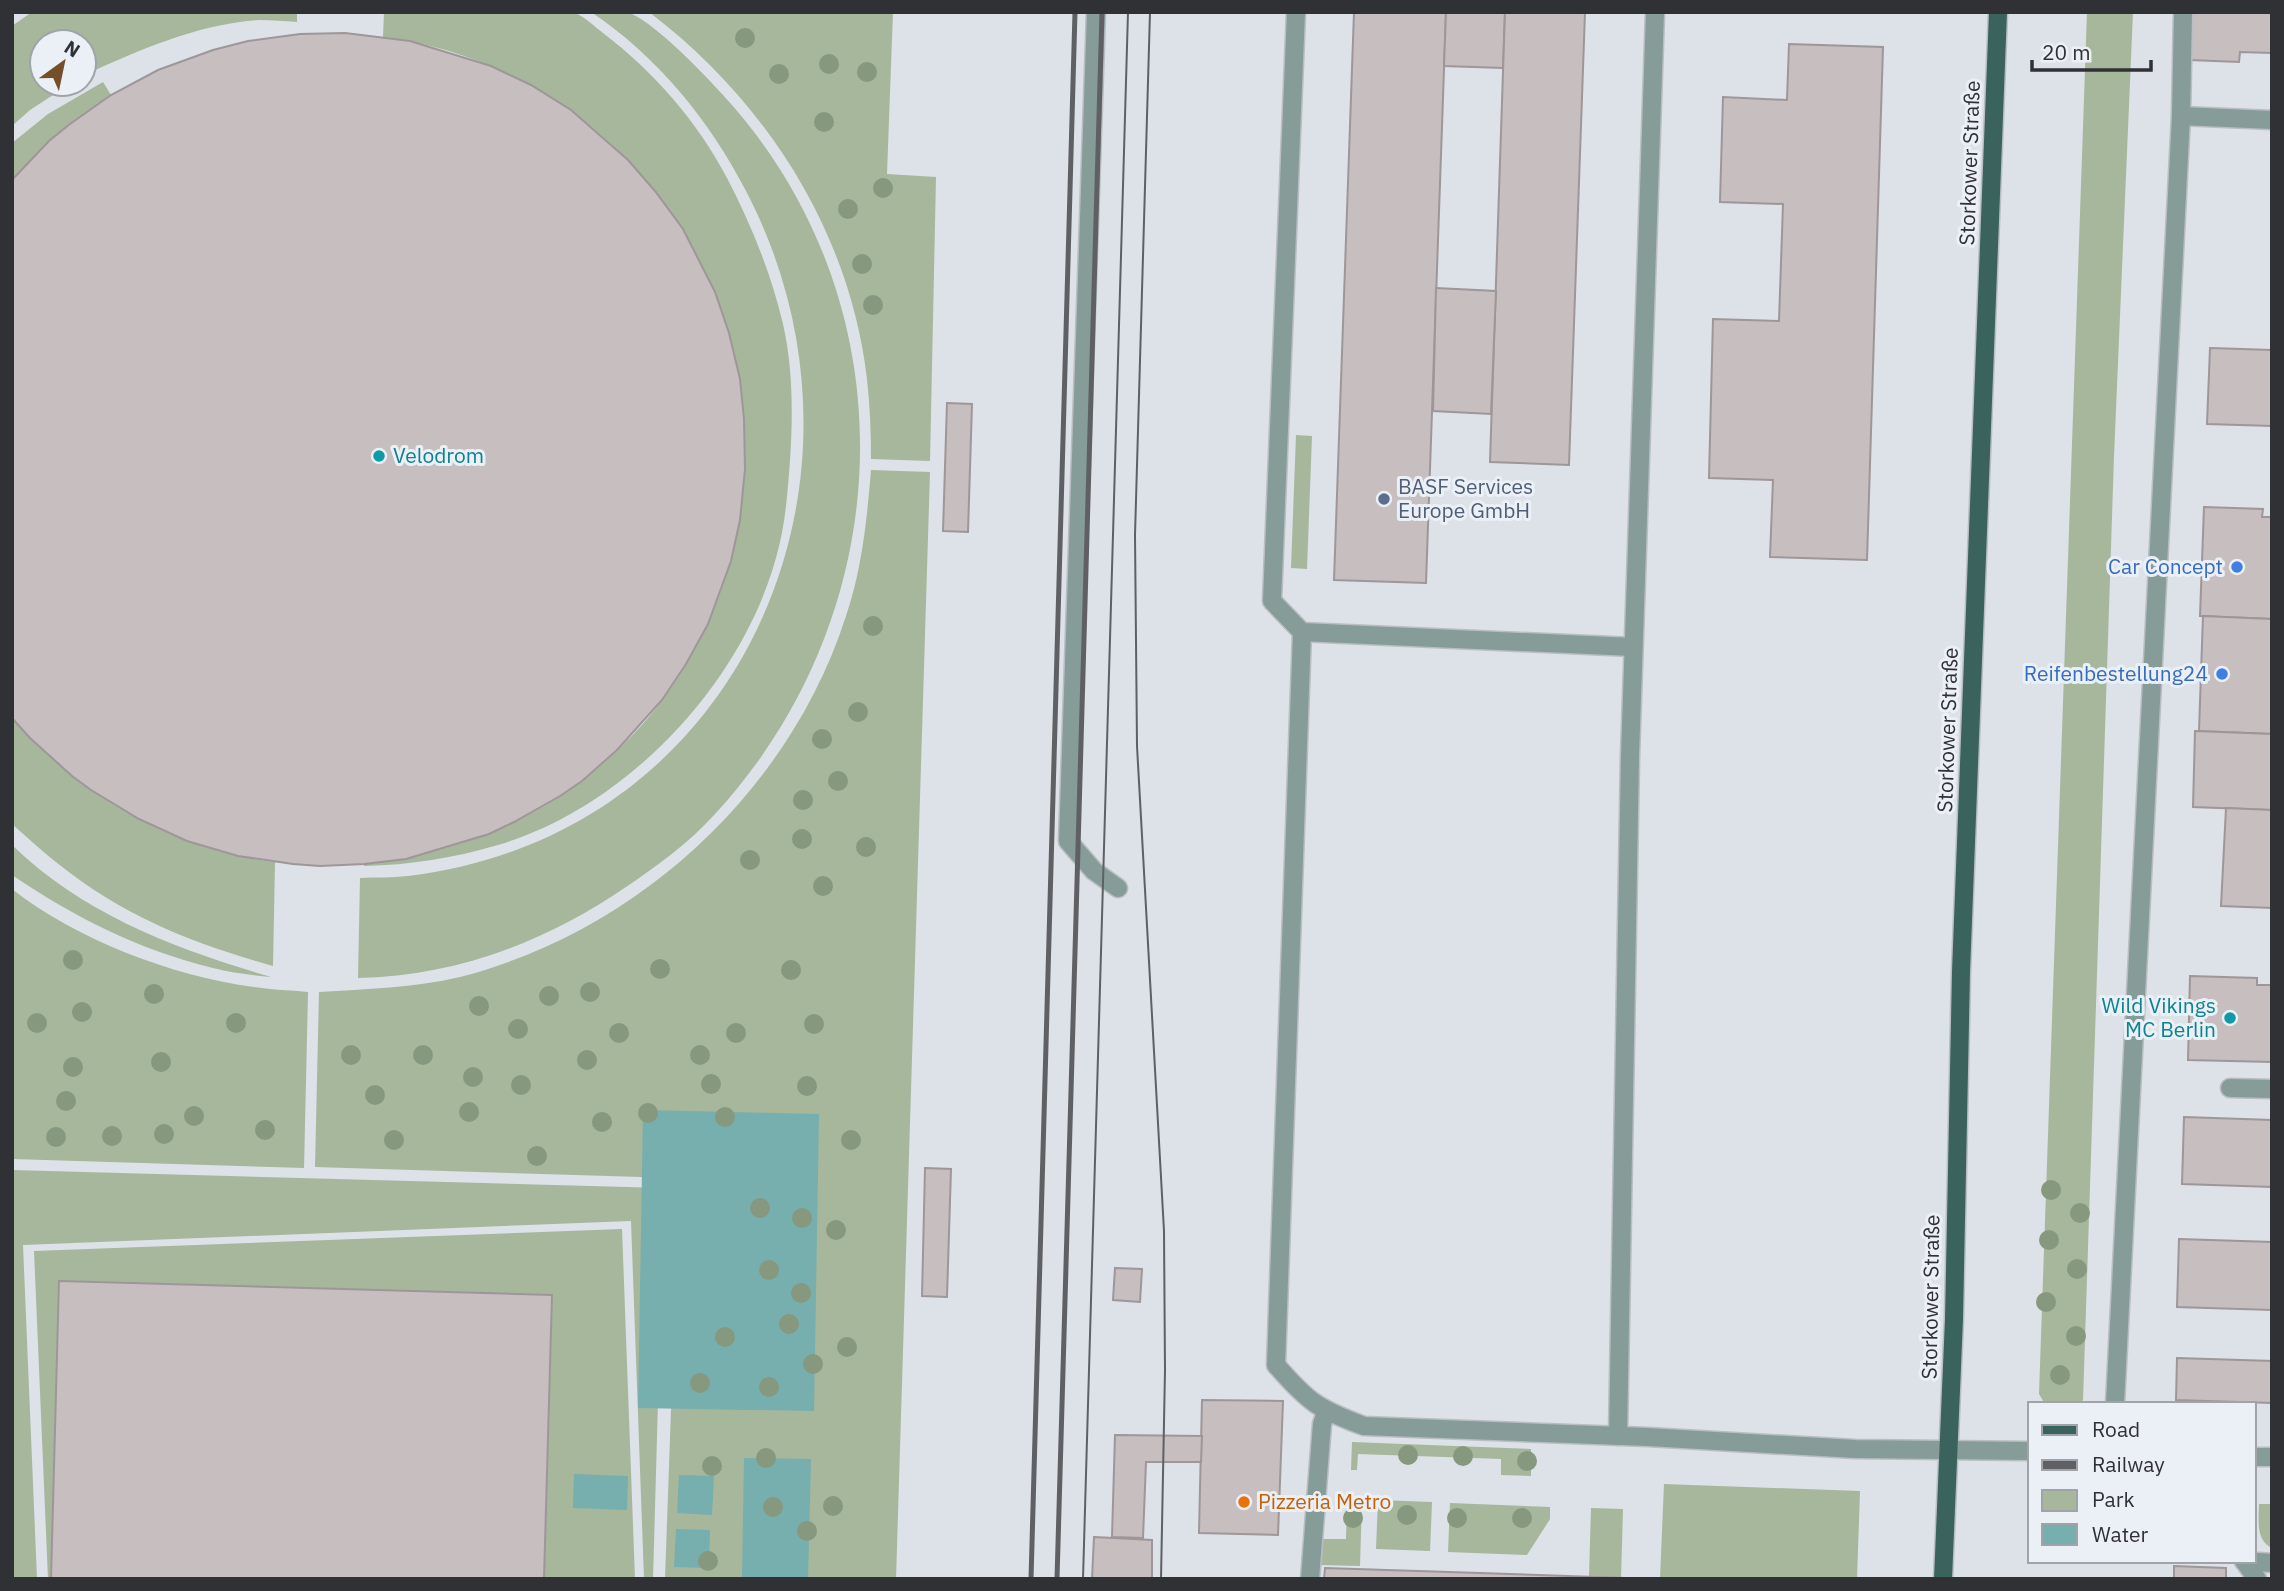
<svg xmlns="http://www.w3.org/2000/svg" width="2284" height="1591" viewBox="0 0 2284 1591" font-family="'IBM Plex Sans',sans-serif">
<rect width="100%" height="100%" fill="#dde1e8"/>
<g fill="#a6b79c">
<path d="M32 12H297V22C285 21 272 20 259 20 197 24 140 50 84 75V42H42V84H70L30 110 12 126V26Z"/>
<path d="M384 12C432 12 480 12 528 12 542 12 563 8 575 13 585 17 595 27 603 33 654 72 697 121 727 178 751 224 771 273 783 324 793 368 793 415 790 460 788 487 786 516 780 542 750 676 630 806 498 845 454 858 410 865 364 866V864C444 854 519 829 584 779 788 622 799 319 612 145 549 86 469 48 383 37Z"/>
<path d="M591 12C603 12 621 9 632 14 659 27 702 72 723 95 912 301 902 611 715 814 689 843 657 866 626 887 546 942 455 976 358 978L360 878C376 877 392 878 408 876 742 836 896 478 746 191 710 121 657 56 591 12Z"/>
<path d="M649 12H893L887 174 936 177 930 461 871 459C871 433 870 406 867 379 850 232 766 101 649 12Z"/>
<polygon points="2087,12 2133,12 2114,456 2083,1400 2081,1404 2045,1404 2039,1394"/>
<polygon points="103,82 111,95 49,141 12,180 12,143 48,114"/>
<polygon points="1296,435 1312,436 1307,569 1291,568"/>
<path d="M871 470 930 472 896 1579H665L671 1410 675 1178 315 1167 319 992C366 989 414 988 460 977 638 931 790 791 846 616 862 569 867 519 871 470Z"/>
<path d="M12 718C80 795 172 850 275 862L273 966C195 944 125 917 61 866 44 853 28 838 12 824Z"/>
<path d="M12 845C84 915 176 949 271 977 252 975 232 973 213 968 139 950 74 917 12 875Z"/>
<path d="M12 889C77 940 172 976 254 987 272 990 290 990 308 992L304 1168 12 1159Z"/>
<polygon points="12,1170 664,1188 653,1579 644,1579 631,1221 23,1245 37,1579 12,1579"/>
<polygon points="622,1229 635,1579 544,1579 552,1295 59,1281 51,1579 48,1579 34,1251"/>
<polygon points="1352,1442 1531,1449 1531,1476 1501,1475 1501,1459 1358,1454 1357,1470 1351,1470"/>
<polygon points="1664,1484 1860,1491 1857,1579 1660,1579"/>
<polygon points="1347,1500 1362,1500 1360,1566 1318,1565 1319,1539 1346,1539"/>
<polygon points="1378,1500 1432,1502 1430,1551 1376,1549"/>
<polygon points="1450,1503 1550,1507 1550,1519 1527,1555 1448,1552"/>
<path d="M2259 1504H2272V1548C2255 1540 2259 1519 2259 1504Z"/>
<polygon points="1591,1508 1623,1509 1621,1578 1589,1577"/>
</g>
<g fill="#77aeae">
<polygon points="643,1110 819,1114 814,1411 638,1408"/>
<polygon points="744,1458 811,1459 808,1579 742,1579"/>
<polygon points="574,1474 628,1476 627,1510 573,1508"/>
<polygon points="679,1475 714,1476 712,1515 677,1513"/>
<polygon points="676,1529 710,1530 709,1568 674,1567"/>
</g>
<g fill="#c7bec0" stroke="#9e9698" stroke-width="2">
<polygon points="1354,12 1446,12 1426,583 1334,580"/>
<polygon points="1446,12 1505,12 1503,68 1444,66"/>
<polygon points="1505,12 1585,12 1569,465 1490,462"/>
<polygon points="2191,12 2272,12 2272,53 2240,52 2239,62 2190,60"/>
<polygon points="345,33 410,41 491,66 531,85 571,110 628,160 655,191 683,229 715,292 729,333 740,379 744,419 745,469 740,520 731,561 708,624 686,664 662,700 617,750 582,781 560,796 514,822 489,834 406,859 364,864 320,866 293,864 238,856 187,841 139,819 91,790 72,776 30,738 12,718 12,180 49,141 70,124 111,95 158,70 213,50 248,41 300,34"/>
<polygon points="1789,44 1883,47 1867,560 1770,557 1773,480 1709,478 1713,319 1779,321 1783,204 1720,202 1723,97 1787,100"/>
<polygon points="1436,288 1496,291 1491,414 1433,411"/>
<polygon points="2210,348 2272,350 2272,426 2207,424"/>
<polygon points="947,403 972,404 968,532 943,531"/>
<polygon points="2204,507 2263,509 2262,517 2272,517 2272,619 2200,616"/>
<polygon points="2203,616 2272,619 2272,734 2199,731"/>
<polygon points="2195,731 2272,734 2272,810 2193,807"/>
<polygon points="2226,808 2272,810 2272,908 2221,906"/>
<polygon points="2190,976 2257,978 2257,985 2272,985 2272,1062 2188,1060"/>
<polygon points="2184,1117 2272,1120 2272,1187 2182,1184"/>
<polygon points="925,1168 951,1169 947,1297 922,1296"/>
<polygon points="2179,1239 2272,1242 2272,1310 2177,1307"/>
<polygon points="1115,1268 1142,1269 1140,1302 1113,1300"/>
<polygon points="59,1281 552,1295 544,1579 51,1579"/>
<polygon points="2177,1358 2272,1361 2272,1403 2176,1400"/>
<polygon points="1202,1400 1283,1401 1278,1535 1199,1533"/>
<polygon points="1115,1435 1202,1436 1201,1462 1146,1462 1143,1538 1112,1537"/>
<polygon points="1094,1537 1152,1540 1152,1579 1092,1579"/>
<polygon points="2174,1566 2226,1568 2226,1579 2174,1579"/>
<polygon points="1325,1568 1568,1576 1654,1579 1324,1579"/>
</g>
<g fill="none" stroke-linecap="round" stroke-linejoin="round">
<defs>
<g id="minor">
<polyline points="1096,12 1068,841 1094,871 1118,888"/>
<polyline points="1296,12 1272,601 1302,632 1633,647"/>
<polyline points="2181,116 2272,120"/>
<path d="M1302 632 1276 1365C1308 1402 1318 1409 1364 1426L1648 1437 1855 1449 2030 1451"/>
<polyline points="2230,1088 2272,1089"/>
<polyline points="2115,1404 2181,116 2183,12"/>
<polyline points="1618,1436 1630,756 1655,12"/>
<polyline points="2254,1457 2272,1457"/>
<polyline points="2244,1561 2272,1563"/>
<polyline points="2244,1561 2257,1579"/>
<polyline points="1310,1579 1322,1424 1326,1412"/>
</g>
<polyline id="major" points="1943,1579 1954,1319 1961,972 1998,12"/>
</defs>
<use href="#minor" stroke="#babec4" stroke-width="21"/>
<use href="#major" stroke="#babec4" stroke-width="21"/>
<use href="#minor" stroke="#869c98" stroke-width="18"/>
<use href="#major" stroke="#39635c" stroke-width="18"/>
<g stroke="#5e6064" stroke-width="2">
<polyline points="1150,12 1135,535 1137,746 1164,1231 1165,1370 1161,1579"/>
<polyline points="1083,1579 1128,12"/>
</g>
<g stroke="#5e6064" stroke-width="5">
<polyline points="1031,1579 1075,12"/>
<polyline points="1057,1579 1102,12"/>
</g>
</g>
<g fill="#86997f">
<circle cx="745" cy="38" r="10"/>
<circle cx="829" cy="64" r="10"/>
<circle cx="867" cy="72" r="10"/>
<circle cx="779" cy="74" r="10"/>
<circle cx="824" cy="122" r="10"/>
<circle cx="883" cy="188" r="10"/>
<circle cx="848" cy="209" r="10"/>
<circle cx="862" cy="264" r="10"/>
<circle cx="873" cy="305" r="10"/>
<circle cx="873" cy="626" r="10"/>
<circle cx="858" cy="712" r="10"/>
<circle cx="822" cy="739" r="10"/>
<circle cx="838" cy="781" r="10"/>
<circle cx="803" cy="800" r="10"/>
<circle cx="802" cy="839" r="10"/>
<circle cx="866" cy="847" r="10"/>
<circle cx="750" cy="860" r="10"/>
<circle cx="823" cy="886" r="10"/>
<circle cx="73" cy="960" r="10"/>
<circle cx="660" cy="969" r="10"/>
<circle cx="791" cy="970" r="10"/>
<circle cx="590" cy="992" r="10"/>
<circle cx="154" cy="994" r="10"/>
<circle cx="549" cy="996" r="10"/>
<circle cx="479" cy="1006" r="10"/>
<circle cx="82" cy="1012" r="10"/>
<circle cx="37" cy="1023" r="10"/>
<circle cx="236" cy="1023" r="10"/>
<circle cx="814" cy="1024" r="10"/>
<circle cx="518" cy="1029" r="10"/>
<circle cx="619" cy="1033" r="10"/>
<circle cx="736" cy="1033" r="10"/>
<circle cx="351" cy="1055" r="10"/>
<circle cx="423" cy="1055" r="10"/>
<circle cx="700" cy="1055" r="10"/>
<circle cx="587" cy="1060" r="10"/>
<circle cx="161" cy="1062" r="10"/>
<circle cx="73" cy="1067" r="10"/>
<circle cx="473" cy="1077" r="10"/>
<circle cx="711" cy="1084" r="10"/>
<circle cx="521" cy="1085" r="10"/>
<circle cx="807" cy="1086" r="10"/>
<circle cx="375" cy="1095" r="10"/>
<circle cx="66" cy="1101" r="10"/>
<circle cx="469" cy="1112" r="10"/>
<circle cx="648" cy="1113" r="10"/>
<circle cx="194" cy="1116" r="10"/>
<circle cx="725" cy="1117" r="10"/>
<circle cx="602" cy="1122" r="10"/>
<circle cx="265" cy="1130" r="10"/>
<circle cx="164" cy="1134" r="10"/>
<circle cx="112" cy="1136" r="10"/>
<circle cx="56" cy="1137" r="10"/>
<circle cx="394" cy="1140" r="10"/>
<circle cx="851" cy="1140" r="10"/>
<circle cx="537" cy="1156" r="10"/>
<circle cx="2051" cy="1190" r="10"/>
<circle cx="760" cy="1208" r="10"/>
<circle cx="2080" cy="1213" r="10"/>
<circle cx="802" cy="1218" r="10"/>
<circle cx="836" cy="1230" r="10"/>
<circle cx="2049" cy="1240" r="10"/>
<circle cx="2077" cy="1269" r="10"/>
<circle cx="769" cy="1270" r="10"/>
<circle cx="801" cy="1293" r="10"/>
<circle cx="2046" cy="1302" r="10"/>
<circle cx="789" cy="1324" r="10"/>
<circle cx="2076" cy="1336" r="10"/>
<circle cx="725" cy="1337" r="10"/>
<circle cx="847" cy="1347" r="10"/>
<circle cx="813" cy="1364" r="10"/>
<circle cx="2060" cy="1375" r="10"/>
<circle cx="700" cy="1383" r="10"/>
<circle cx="769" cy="1387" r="10"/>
<circle cx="1408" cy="1455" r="10"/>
<circle cx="1463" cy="1456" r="10"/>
<circle cx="766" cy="1458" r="10"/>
<circle cx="1527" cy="1461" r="10"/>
<circle cx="712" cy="1466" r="10"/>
<circle cx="833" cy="1506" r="10"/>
<circle cx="773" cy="1507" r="10"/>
<circle cx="1407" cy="1515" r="10"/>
<circle cx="1353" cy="1518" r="10"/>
<circle cx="1457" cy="1518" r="10"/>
<circle cx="1522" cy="1518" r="10"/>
<circle cx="807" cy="1531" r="10"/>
<circle cx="708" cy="1561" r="10"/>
</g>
<g fill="#0f9aa8" stroke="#ebeff6" stroke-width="2.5">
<circle cx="379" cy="456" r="7"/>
<circle cx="2230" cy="1018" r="7"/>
</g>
<circle fill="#5c6f8a" stroke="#ebeff6" stroke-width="2.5" cx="1384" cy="499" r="7"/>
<g fill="#3f7fe0" stroke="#ebeff6" stroke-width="2.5">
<circle cx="2237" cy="567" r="7"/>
<circle cx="2222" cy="674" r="7"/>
</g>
<circle fill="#e8710a" stroke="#ebeff6" stroke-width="2.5" cx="1244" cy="1502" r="7"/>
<g text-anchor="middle" stroke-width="6" stroke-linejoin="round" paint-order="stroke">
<g font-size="21" fill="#303134" stroke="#ebeff6">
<text transform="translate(1970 163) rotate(-88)" y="7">Storkower Straße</text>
<text transform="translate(1948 730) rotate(-88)" y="7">Storkower Straße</text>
<text transform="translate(1931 1297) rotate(-89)" y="7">Storkower Straße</text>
</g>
<g font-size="21" fill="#0d838f" stroke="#ebeff6" text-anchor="start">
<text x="393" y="463">Velodrom</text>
<text x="2216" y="1013" text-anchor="end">Wild Vikings<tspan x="2216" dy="24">MC Berlin</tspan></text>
</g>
<g font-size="21" fill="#4e5e75" stroke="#ebeff6" text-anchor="start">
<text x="1398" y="494">BASF Services<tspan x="1398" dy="24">Europe GmbH</tspan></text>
</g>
<g font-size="21" fill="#366cbe" stroke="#ebeff6" text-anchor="end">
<text x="2223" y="574">Car Concept</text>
<text x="2208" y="681">Reifenbestellung24</text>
</g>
<g font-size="21" fill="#c56008" stroke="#ebeff6" text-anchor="start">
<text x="1258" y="1509">Pizzeria Metro</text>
</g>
</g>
<rect width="2284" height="1591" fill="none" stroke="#303134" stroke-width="28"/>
<rect x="2028" y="1402" width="228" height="161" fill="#ebeff6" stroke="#a0a3a8" stroke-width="2"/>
<rect x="2042" y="1425" width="35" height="10" fill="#39635c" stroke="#a0a3a8" stroke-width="2"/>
<text x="2092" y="1437" font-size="21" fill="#303134">Road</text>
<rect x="2042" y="1460" width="35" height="10" fill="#5e6064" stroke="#a0a3a8" stroke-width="2"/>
<text x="2092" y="1472" font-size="21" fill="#303134">Railway</text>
<rect x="2042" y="1490" width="35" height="21" fill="#a6b79c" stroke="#a0a3a8" stroke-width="2"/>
<text x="2092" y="1507" font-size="21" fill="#303134">Park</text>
<rect x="2042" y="1524" width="35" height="21" fill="#77aeae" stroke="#a0a3a8" stroke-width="2"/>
<text x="2092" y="1542" font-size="21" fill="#303134">Water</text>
<g transform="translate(63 63) rotate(33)"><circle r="33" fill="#ebeff6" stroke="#a0a3a8" stroke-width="2"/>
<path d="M0-5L12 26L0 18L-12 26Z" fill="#744f2a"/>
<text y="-10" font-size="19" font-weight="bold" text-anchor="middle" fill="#303134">N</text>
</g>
<path d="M2032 60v10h119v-10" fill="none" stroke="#303134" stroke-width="3.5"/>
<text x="2042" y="60" font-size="21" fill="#303134" stroke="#ebeff6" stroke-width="5" paint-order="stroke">20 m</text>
</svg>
